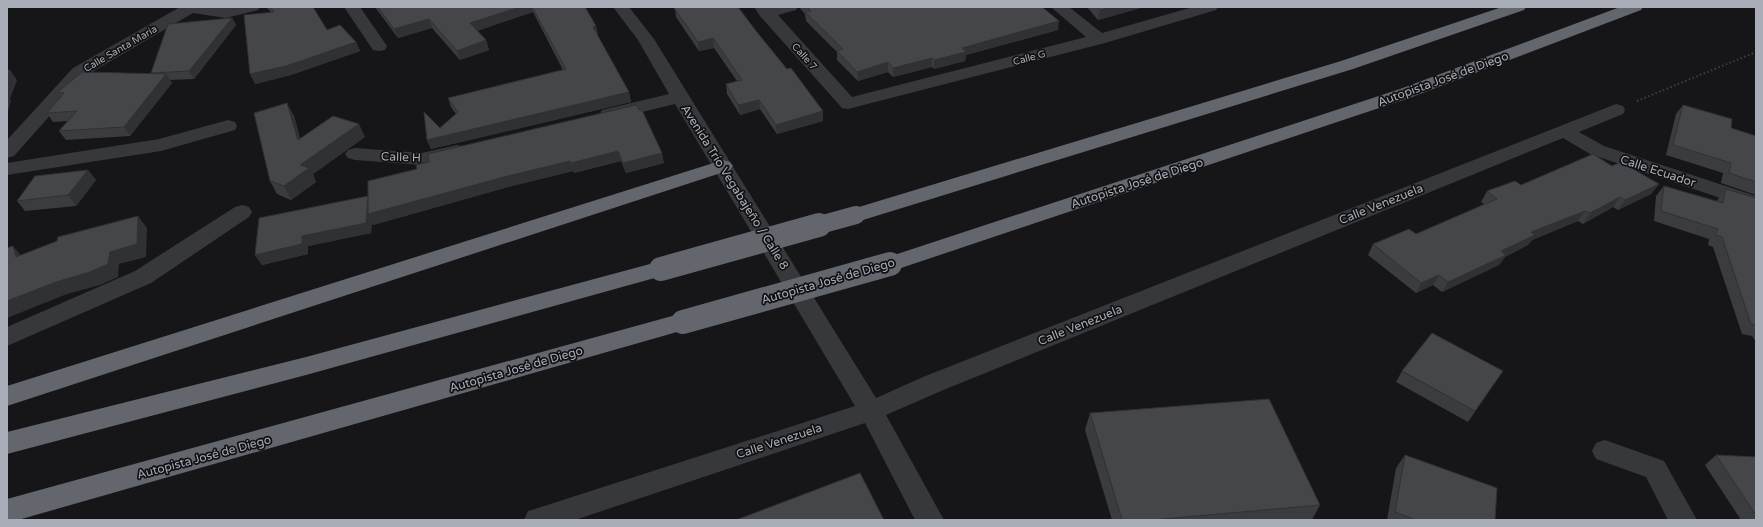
<svg xmlns="http://www.w3.org/2000/svg" width="1763" height="527" viewBox="0 0 1763 527" font-family="'Varela Round',sans-serif">
<rect width="100%" height="100%" fill="#161618"/>
<g fill="none" stroke-linecap="round" stroke-linejoin="round">
<polyline stroke="#3d3f43" stroke-width="2" stroke-dasharray="1.5 2.5" stroke-linecap="butt" points="1637,101 1756,52"/>
<g fill="#37383c" fill-rule="evenodd">
<polygon points="180,7 260,7 258,10 226,18 193,13 85,76 14,156 7,158 7,140 73,68"/>
<polygon points="344,7 360,7 387,46 385,50 379,51 373,50"/>
<polygon points="613,7 629,7 654,39 876,398 923,377 1616,104 1623,106 1625,110 1623,114 1579,132 1604,146 1756,196 1756,210 1590,154 1563,138 941,391 886,415 944,520 915,520 865,423 575,520 524,520 528,511 538,508 855,406 675,104 609,120 602,118 600,114 602,110 669,94 638,40"/>
<polygon points="754,7 798,7 796,10 778,15 852,97 1086,37 1051,7 1069,7 1102,33 1193,7 1218,7 1216,10 1105,43 848,109 842,108 760,16"/>
<polygon points="228,120 235,122 237,126 235,130 161,151 7,175 7,163 159,139"/>
<polygon points="457,145 464,147 467,151 464,155 422,165 355,160 348,158 345,154 348,150 355,148 422,153"/>
<polygon points="242,205 249,207 252,212 249,217 151,283 7,346 7,327 135,271 235,207"/>
<polygon points="1605,440 1664,461 1697,520 1668,520 1646,477 1596,459 1592,451 1596,443"/>
</g>
<g fill="#64666d" fill-rule="evenodd">
<polygon points="1502,7 1526,7 1524,10 1353,69 863,220 856,222 849,220 846,215 849,210 1341,61"/>
<polygon points="1620,7 1643,7 1641,10 1412,97 898,269 890,272 882,269 879,264 882,259 1400,89"/>
<polygon points="723,160 730,162 733,166 730,170 7,406 7,386"/>
<polygon points="661,261 669,264 672,269 669,274 306,375 7,454 7,432 306,357"/>
<polygon points="683,313 691,316 695,322 691,328 18,520 7,520 7,499"/>
</g>
<polyline stroke="#64666d" stroke-width="18" points="816,226 856,215"/>
<g stroke="#64666d" stroke-width="24">
<polyline points="661,269 819,225"/>
<polyline points="683,322 890,264"/>
</g>
</g>
<g fill="#3b3c40">
<polygon points="266,7 313,7 327,30 356,42 360,51 291,75 255,84 271,12"/>
<polygon points="375,7 585,7 596,26 598,35 597,35 629,92 631,102 431,149 427,140 440,128 456,114 451,107 448,98 563,70 533,12 477,31 486,40 489,50 460,60 432,28 398,38"/>
<polygon points="675,7 738,7 823,121 777,134 760,109 740,115 727,94 726,84 737,81 714,48 699,51 676,17"/>
<polygon points="799,7 1042,7 1058,30 966,55 965,61 934,69 932,67 893,77 888,72 858,81 837,60 837,52 806,21 805,14"/>
<polygon points="1087,7 1144,7 1098,20"/>
<polygon points="232,18 236,25 194,79 170,80 172,83 130,136 66,140 59,131 68,121 53,122 47,113 61,96 58,92 151,74"/>
<polygon points="636,105 664,163 626,173 621,161 574,173 573,171 512,186 373,225 372,223 371,233 308,246 308,254 262,265 255,255 368,196 417,169"/>
<polygon points="1683,105 1731,128 1756,136 1756,195 1721,183 1723,173 1666,155 1676,114"/>
<polygon points="294,116 300,138 365,137 313,174 316,182 291,200 277,194 270,181"/>
<polygon points="1612,166 1659,184 1651,194 1618,210 1613,207 1583,224 1578,221 1532,240 1528,245 1505,257 1499,265 1442,292 1433,285 1416,293 1368,255 1373,244 1416,234 1484,204 1481,202 1487,191 1521,185"/>
<polygon points="88,170 96,180 76,206 25,211 17,201"/>
<polygon points="1664,186 1717,202 1718,199 1726,189 1756,198 1756,342 1752,336 1742,334 1713,247 1708,245 1709,239 1654,221 1656,196"/>
<polygon points="1402,371 1503,371 1468,422 1396,382"/>
<polygon points="1090,413 1320,505 1312,520 1112,520 1085,430"/>
<polygon points="1405,455 1495,520 1387,520 1396,468"/>
<polygon points="1716,455 1756,457 1756,520 1741,520 1705,465"/>
</g>
<g fill="#303134">
<polygon points="520,7 531,7 533,12 473,32 470,23"/>
<polygon points="1112,7 1144,7 1098,20 1100,10"/>
<polygon points="232,18 236,25 194,79 189,71"/>
<polygon points="429,19 432,28 398,38 394,29"/>
<polygon points="1059,21 1058,30 966,55 965,61 934,69 934,60 962,48"/>
<polygon points="596,26 598,35 595,36 593,27"/>
<polygon points="713,38 714,48 699,51 698,42"/>
<polygon points="486,40 489,50 460,60 457,51"/>
<polygon points="356,42 360,51 291,75 255,84 250,74"/>
<polygon points="932,58 932,67 893,77 893,68"/>
<polygon points="888,62 888,72 858,81 857,72"/>
<polygon points="10,70 17,80 10,99 11,101 7,115 7,78"/>
<polygon points="166,74 172,83 130,136 124,127"/>
<polygon points="629,92 631,102 431,149 427,140"/>
<polygon points="759,100 760,109 740,115 738,105"/>
<polygon points="287,103 294,116 304,153 298,140"/>
<polygon points="823,111 823,121 777,134 776,125"/>
<polygon points="359,124 365,137 313,174 316,182 291,200 284,186 300,165"/>
<polygon points="618,151 621,161 574,173 571,163"/>
<polygon points="662,153 664,163 626,173 623,163"/>
<polygon points="570,161 573,171 512,186 373,225 372,223 371,233 308,246 308,254 262,265 255,255 302,236 368,196 508,176"/>
<polygon points="88,170 96,180 76,206 68,195"/>
<polygon points="1659,184 1651,194 1618,210 1625,200"/>
<polygon points="1620,197 1613,207 1583,224 1590,213"/>
<polygon points="1585,211 1578,221 1532,240 1528,245 1505,257 1499,265 1442,292 1448,282 1501,251 1531,232"/>
<polygon points="138,216 147,228 146,257 119,264 118,277 100,285 67,294 7,318 7,301 110,252"/>
<polygon points="13,246 23,258 16,257"/>
<polygon points="1439,275 1433,285 1416,293 1421,283"/>
</g>
<g fill="#45464a" stroke="#303134">
<polygon points="270,7 313,7 327,30 340,25 356,42 286,66 250,74 244,15 274,12"/>
<polygon points="378,7 520,7 470,23 486,40 457,51 429,19 394,29"/>
<polygon points="532,7 585,7 596,26 593,27 629,92 427,140 424,112 440,128 458,112 448,98 566,69"/>
<polygon points="678,7 738,7 756,31 787,69 791,68 823,111 776,125 759,100 738,105 726,84 742,80 713,38 698,42 674,8"/>
<polygon points="807,7 1042,7 1059,21 962,48 966,52 934,60 932,58 893,68 888,62 857,72 837,51 843,49 805,12 811,11"/>
<polygon points="1097,7 1112,7 1100,10"/>
<polygon points="232,18 189,71 151,73 168,24"/>
<polygon points="10,70 7,78 7,71"/>
<polygon points="82,72 166,74 124,127 59,131 77,111 47,113 64,93 58,92"/>
<polygon points="287,103 298,140 333,116 359,124 300,165 309,168 284,186 270,181 254,113"/>
<polygon points="636,105 639,110 642,110 662,153 623,163 618,151 571,163 570,161 508,176 368,214 368,181 417,169 416,165 429,162 428,154"/>
<polygon points="1683,105 1732,119 1731,128 1756,136 1756,182 1729,173 1731,163 1673,145"/>
<polygon points="1593,154 1612,166 1621,162 1659,184 1625,200 1620,197 1590,213 1585,211 1531,232 1535,235 1501,251 1506,255 1448,282 1439,275 1421,283 1373,244 1409,229 1416,234 1497,199 1487,191 1515,181 1521,185"/>
<polygon points="88,170 68,195 17,201 35,176"/>
<polygon points="1664,186 1723,203 1726,189 1756,198 1756,325 1751,324 1722,237 1716,235 1718,229 1661,211"/>
<polygon points="368,196 366,223 302,236 302,244 255,255 259,218"/>
<polygon points="138,216 137,244 110,252 108,264 90,272 56,282 7,301 7,248 13,246 16,257 57,241 58,237"/>
<polygon points="1432,333 1503,371 1475,411 1402,371"/>
<polygon points="1269,399 1320,505 1152,520 1122,520 1090,413"/>
<polygon points="1405,455 1497,488 1495,520 1416,520 1395,512"/>
<polygon points="1716,455 1756,457 1756,515"/>
<polygon points="860,473 884,520 736,520"/>
</g>
<g text-anchor="middle" stroke-width="3.5" stroke-linejoin="round" paint-order="stroke">
<g font-size="10" fill="#a9adb7" stroke="#111113">
<text transform="translate(120 48) rotate(-30)" y="4">Calle Santa María</text>
<text transform="translate(805 56) rotate(48)" y="4">Calle 7</text>
<text transform="translate(1029 57) rotate(-15)" y="4">Calle G</text>
</g>
<g font-size="12" fill="#a9adb7" stroke="#111113">
<text transform="translate(1443 79) rotate(-20)" y="4">Autopista José de Diego</text>
<text transform="translate(401 157) rotate(2)" y="4">Calle H</text>
<text transform="translate(1658 171) rotate(18)" y="4">Calle Ecuador</text>
<text transform="translate(1137 183) rotate(-18)" y="4">Autopista José de Diego</text>
<text transform="translate(735 187) rotate(58)" y="4">Avenida Trío Vegabajeño / Calle 8</text>
<text transform="translate(1381 204) rotate(-22)" y="4">Calle Venezuela</text>
<text transform="translate(828 281) rotate(-16)" y="4">Autopista José de Diego</text>
<text transform="translate(1080 325) rotate(-22)" y="4">Calle Venezuela</text>
<text transform="translate(516 369) rotate(-16)" y="4">Autopista José de Diego</text>
<text transform="translate(779 441) rotate(-18)" y="4">Calle Venezuela</text>
<text transform="translate(204 457) rotate(-15)" y="4">Autopista José de Diego</text>
</g>
</g>
<rect width="1763" height="527" fill="none" stroke="#a9adb7" stroke-width="16"/>
</svg>
